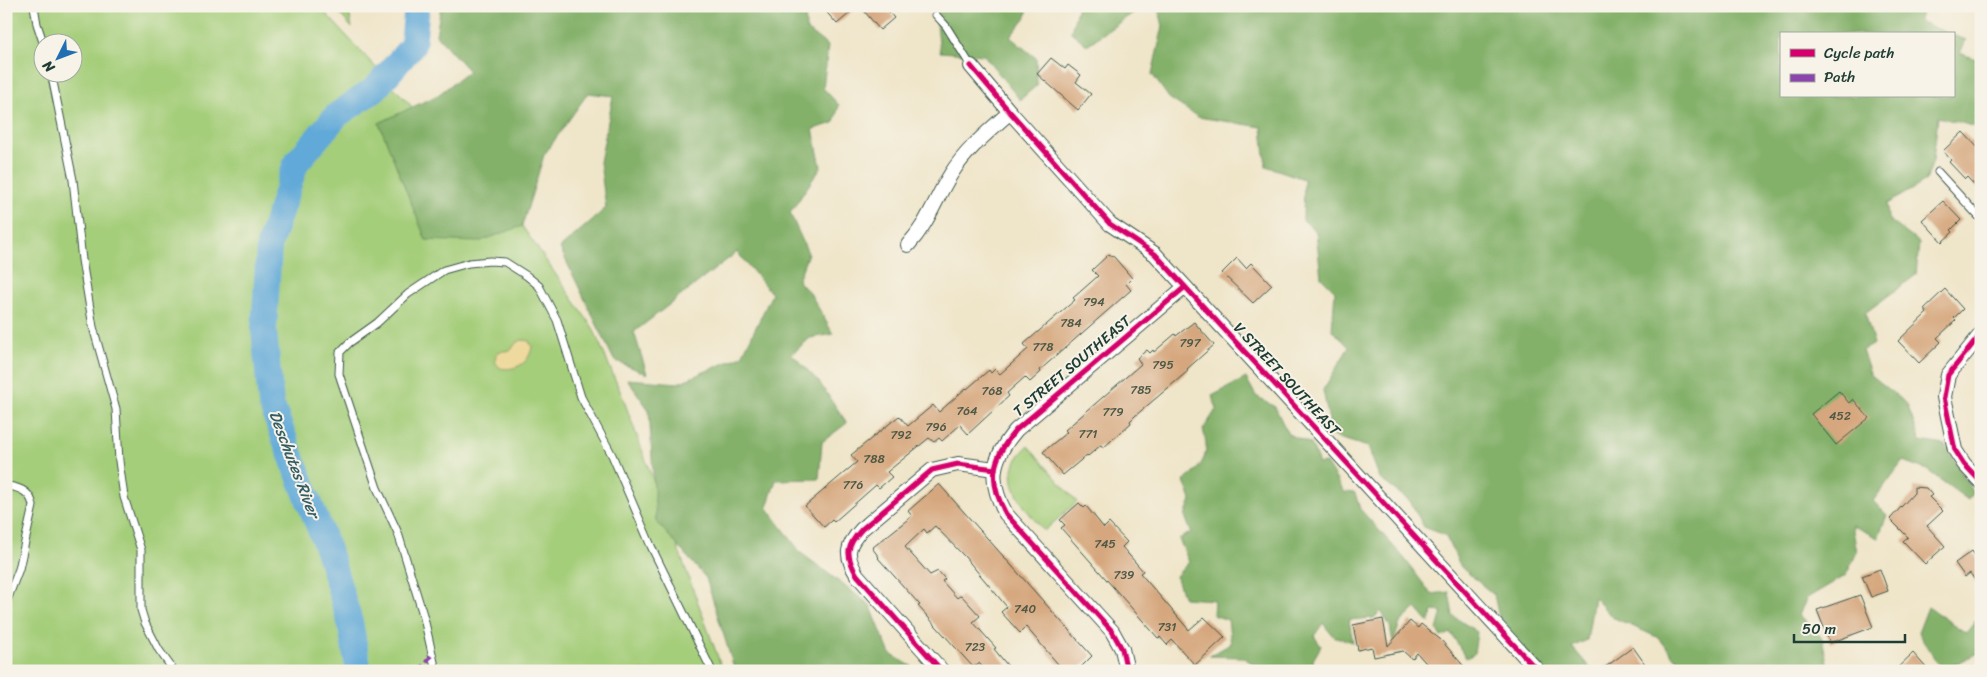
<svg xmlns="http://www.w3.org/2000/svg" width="1987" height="677" viewBox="0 0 1987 677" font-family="Sriracha,sans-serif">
<rect width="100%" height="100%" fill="#f7f3e8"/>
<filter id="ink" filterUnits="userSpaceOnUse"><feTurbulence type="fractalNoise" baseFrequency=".02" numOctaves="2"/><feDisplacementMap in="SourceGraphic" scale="10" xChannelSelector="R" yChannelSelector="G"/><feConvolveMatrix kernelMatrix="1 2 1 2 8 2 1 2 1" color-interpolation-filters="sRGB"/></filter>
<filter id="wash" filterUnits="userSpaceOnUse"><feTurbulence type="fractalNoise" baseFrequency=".0096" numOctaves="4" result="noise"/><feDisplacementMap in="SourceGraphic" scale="20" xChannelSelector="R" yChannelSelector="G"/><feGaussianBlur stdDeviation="1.12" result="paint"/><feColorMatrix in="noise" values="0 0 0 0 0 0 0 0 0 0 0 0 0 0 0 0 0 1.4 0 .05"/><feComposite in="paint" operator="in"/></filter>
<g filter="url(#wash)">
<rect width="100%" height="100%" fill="#efe5c9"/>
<g fill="#a5ce7a" stroke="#628657" fill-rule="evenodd">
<path d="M6 6H319L522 226 593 328 623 398 723 671H6ZM42 42H72V72H42Z"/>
<polygon points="333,6 348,6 352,28"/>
<path d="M1028 446 1077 502 1044 531C1023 506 994 476 1028 446Z"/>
</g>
<g fill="#84b16a" stroke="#52774f">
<polygon points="441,6 805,6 806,29 828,46 823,88 839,105 834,123 813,129 821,167 790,213 808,253 798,281 810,293 833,334 810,338 792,354 819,382 847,423 822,442 819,479 776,480 767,507 801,553 870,605 890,654 920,671 735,671 706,578 656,521 649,410 627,379 678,383 742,356 772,294 737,252 634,332 647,374 614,360 560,248 606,208 600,162 613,96 588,93 544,155 522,226 478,242 426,240 379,123 438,95 469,71 436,35"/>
<polygon points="935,6 1028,6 1026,17 1010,37 1036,58 1037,85 1020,100 984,55 940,52"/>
<polygon points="1078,6 1143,6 1087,45 1071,32"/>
<polygon points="1158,6 1923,6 1919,21 1950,34 1781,34 1781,96 1953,96 1953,35 1966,40 1960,53 1981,61 1981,128 1938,117 1933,161 1926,181 1887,204 1888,219 1919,243 1916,275 1865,313 1874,344 1862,350 1870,374 1907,404 1920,441 1945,445 1974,493 1968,500 1927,470 1903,461 1873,501 1887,515 1878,538 1852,525 1857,552 1846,575 1807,598 1799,614 1822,638 1827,662 1837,671 1699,671 1675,658 1659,638 1612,617 1594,597 1587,640 1572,647 1590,668 1588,671 1542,671 1500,622 1494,595 1461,567 1445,535 1424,527 1410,501 1380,479 1368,447 1332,436 1323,390 1349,347 1332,330 1335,291 1321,277 1316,231 1303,220 1304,179 1266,166 1262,127 1198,117 1169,98 1152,74 1163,26"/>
<path d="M1246 378 1256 396 1275 407 1288 434 1311 444 1319 464 1326 463 1344 492 1355 493 1360 509 1404 558 1431 594 1449 592 1453 616 1477 632 1474 654 1466 658 1451 633 1441 637 1437 630 1442 612 1433 611 1429 623 1416 608 1400 623 1393 643 1390 626 1381 611 1374 618 1349 620 1353 642 1333 636 1323 623 1314 636 1321 646 1313 660 1314 671H1305L1303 669 1301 671H1251L1259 667 1242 657 1209 656 1231 644 1228 620 1213 615 1214 600 1184 598 1176 576 1189 562 1179 539 1191 532 1185 516 1191 500 1184 481C1203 466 1211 454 1203 430L1217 408 1212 396Z"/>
<polygon points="1928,607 1966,633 1981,614 1981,652 1942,670 1918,633"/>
</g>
<path fill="#eeda9e" stroke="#868c69" d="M522 340 529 341 532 347C529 364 515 371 500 368L495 362 496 355 498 352 511 350 516 343Z"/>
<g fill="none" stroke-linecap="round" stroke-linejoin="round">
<polyline stroke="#61a9d8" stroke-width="26" points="357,671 357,661 350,622 328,550 271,404 264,330 269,245 296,163 337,115 375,89 413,45 417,6"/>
</g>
<g id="blocks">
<g fill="#d6a77e">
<polygon points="821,6 858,6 837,24"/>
<polygon points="860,6 884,6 894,18 880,30"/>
<polygon points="1051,58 1065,69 1068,65 1081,75 1076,82 1091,94 1078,110 1037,74"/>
<polygon points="1963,132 1981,151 1981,192 1967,177 1965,179 1949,162 1951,160 1943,151"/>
<polygon points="1943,201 1961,220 1951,230 1953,232 1942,242 1922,220"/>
<polygon points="1109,254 1114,257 1132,278 1126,284 1131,290 1040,370 1041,372 1030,382 1025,377 1007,393 1009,396 968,434 960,425 942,441 939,438 934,442 929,438 887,472 892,477 879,488 876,485 834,522 832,520 824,527 805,506 857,462 851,455 899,416 908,426 933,405 939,412 966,388 967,389 989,370 991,373 995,369 1000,374 1028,349 1024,344 1075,300 1073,298 1098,276 1092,270"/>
<polygon points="1237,258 1246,268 1251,263 1272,285 1253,303 1222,273"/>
<polygon points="1945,289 1963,309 1954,318 1956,320 1937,338 1941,342 1919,363 1898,341 1927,313 1924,309"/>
<polygon points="1194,322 1214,345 1187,369 1188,371 1135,416 1130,421 1131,423 1103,448 1101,445 1088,456 1087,455 1063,475 1043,452 1067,432 1065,430 1141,364 1137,358 1147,350 1150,353 1153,350 1154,352 1175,334 1176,336"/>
<polygon points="1839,391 1849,403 1853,399 1869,418 1836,445 1811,414"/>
<polygon points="939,484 1092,656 1077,671 1064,671 1026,627 1020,633 1001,612 1007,607 965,557 935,526 927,533 924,529 905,547 930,575 938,571 945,579 942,581 957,598 961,595 980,616 973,622 996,648 994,649 1012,671 986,671 979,663 973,667 918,606 920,605 878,558 879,557 872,548 912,516 908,511"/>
<polygon points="1914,487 1926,488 1932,495 1929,497 1943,511 1927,526 1945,546 1925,564 1903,541 1908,537 1890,519 1914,493"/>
<polygon points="1079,503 1084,508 1086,506 1104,528 1109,523 1127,542 1122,547 1143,571 1140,573 1189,630 1204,617 1225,637 1195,665 1172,640 1167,645 1160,637 1158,638 1061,528 1065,525 1060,520"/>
<polygon points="1972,551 1981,564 1981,589 1970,573 1965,577 1955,563"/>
<polygon points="1880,569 1888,591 1871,597 1862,576"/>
<polygon points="1860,595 1873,627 1830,643 1817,610"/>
<polygon points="1383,619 1388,646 1410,621 1418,628 1421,624 1441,640 1468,671 1433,671 1417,653 1412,659 1403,651 1374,657 1372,647 1358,650 1353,625"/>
<polygon points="1633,647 1650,671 1600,671"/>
<polygon points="1913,653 1929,671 1894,671"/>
</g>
</g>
</g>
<g filter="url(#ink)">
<use href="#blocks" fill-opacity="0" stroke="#3e564a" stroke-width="1"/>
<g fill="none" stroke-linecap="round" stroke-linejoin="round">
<defs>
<g id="service">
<polyline points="34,6 37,24 43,42"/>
<polyline points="936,15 946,26 971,66"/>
<polyline points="51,72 73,180 82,260 93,327 116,409 119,461 124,497 141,550 141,610 145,623 159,650 174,671"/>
<polyline points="1938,172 1981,219"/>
<path d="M6 486C19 487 31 492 33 506L19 569 6 603"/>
<polyline points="436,671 424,618 398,533 377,488 339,374 340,352 349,343 377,323 408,294 444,270 469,263 490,261 505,262 527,276 539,286 557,320 581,397 612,455 651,546 712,671"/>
</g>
<g id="minor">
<polyline points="971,66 1010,112 1110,224 1155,254 1538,671"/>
<path d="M908 245C929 222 935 199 951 174 966 150 988 132 1010 112"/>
<polyline points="1981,334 1948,375 1944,397 1955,450 1964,464 1981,482"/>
<path d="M942 671 857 575C845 555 846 546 862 529L932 470 958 464 995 469"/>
<path d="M1127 671 1122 649 1112 631 1006 514C987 480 992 458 1016 430L1185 287"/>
</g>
</defs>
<use href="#service" stroke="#3e564a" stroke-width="9"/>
<use href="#minor" stroke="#3e564a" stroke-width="16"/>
<use href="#service" stroke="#fff" stroke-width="7"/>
<use href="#minor" stroke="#fff" stroke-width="14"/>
<polyline stroke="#8e44ad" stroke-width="4" stroke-dasharray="8 4" stroke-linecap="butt" points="418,671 432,655"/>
<defs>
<g id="cycleway">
<polyline points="971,66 1010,112 1110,224 1155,254 1538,671"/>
<polyline points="1981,334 1948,375 1944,397 1955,450 1964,464 1981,482"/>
<path d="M942 671 857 575C845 555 846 546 862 529L932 470 958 464 995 469"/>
<path d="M1127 671 1122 649 1112 631 1006 514C987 480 992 458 1016 430L1185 287"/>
</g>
</defs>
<use href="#cycleway" stroke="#f7f3e8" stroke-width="8"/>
<use href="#cycleway" stroke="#d6006c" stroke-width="5"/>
</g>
</g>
<g text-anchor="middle" stroke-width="4" stroke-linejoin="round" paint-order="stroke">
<g font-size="12" fill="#4d5846">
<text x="1094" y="306">794</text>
<text x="1071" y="327">784</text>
<text x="1190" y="347">797</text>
<text x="1043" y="351">778</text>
<text x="1163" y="369">795</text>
<text x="1141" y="394">785</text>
<text x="992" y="395">768</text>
<text x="967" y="415">764</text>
<text x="1113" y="416">779</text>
<text x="1840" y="420">452</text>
<text x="936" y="431">796</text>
<text x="1088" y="438">771</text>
<text x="901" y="439">792</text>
<text x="874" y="463">788</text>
<text x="853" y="489">776</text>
<text x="1105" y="548">745</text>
<text x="1124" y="579">739</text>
<text x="1025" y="613">740</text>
<text x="1167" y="631">731</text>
<text x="975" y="651">723</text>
</g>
<g font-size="15" fill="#1f3d34" stroke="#f7f3e8">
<text transform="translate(1072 366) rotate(-40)" y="5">T STREET SOUTHEAST</text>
<text transform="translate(1287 379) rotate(47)" y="5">V STREET SOUTHEAST</text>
</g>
<g font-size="16" font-style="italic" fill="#335d65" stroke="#f7f3e8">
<text transform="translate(295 464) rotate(69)" y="6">Deschutes River</text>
</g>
</g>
<rect width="1987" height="677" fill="none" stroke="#f7f3e8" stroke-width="25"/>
<rect x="1780" y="32" width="175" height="65" fill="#f7f3e8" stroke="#a1aaa0"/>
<rect x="1790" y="49" width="25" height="8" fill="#d6006c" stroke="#a1aaa0"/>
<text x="1824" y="58" font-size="15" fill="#1f3d34">Cycle path</text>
<rect x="1790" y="74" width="25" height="8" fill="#8e44ad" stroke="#a1aaa0"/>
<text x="1824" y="82" font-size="15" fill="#1f3d34">Path</text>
<g transform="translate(58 58) rotate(228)"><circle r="24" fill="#f7f3e8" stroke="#a1aaa0"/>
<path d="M0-4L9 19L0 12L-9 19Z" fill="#1f6fb2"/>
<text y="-8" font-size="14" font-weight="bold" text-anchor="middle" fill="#1f3d34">N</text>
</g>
<path d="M1794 634v8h111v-8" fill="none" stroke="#1f3d34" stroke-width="2.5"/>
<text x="1802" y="634" font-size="15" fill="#1f3d34" stroke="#f7f3e8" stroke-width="4" paint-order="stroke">50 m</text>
</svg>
